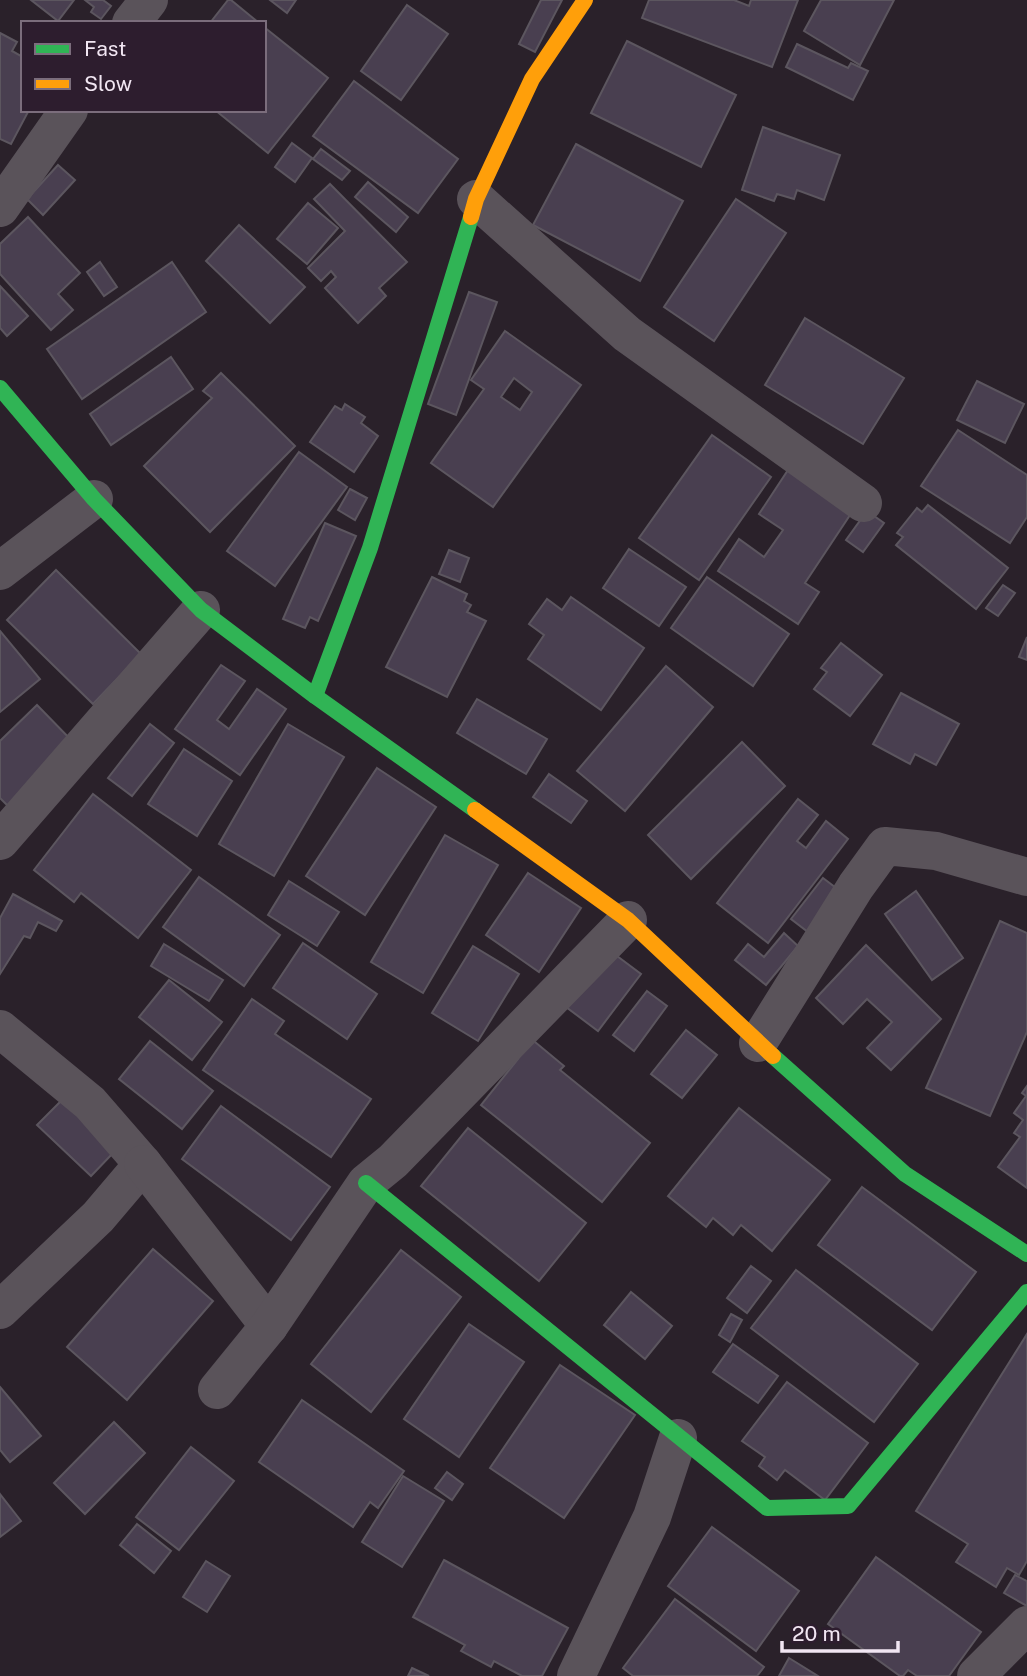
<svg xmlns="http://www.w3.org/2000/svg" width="1027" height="1676" viewBox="0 0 1027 1676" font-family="'Public Sans',sans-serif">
<rect width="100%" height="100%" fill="#2a212a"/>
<g fill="#493f50" stroke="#5c565f" stroke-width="2" fill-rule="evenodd">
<polygon points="31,0 74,0 58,21"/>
<polygon points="85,0 103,0 111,6 101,19 91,12 94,7"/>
<polygon points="228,0 231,0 259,23 210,23"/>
<polygon points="270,0 296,0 287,13"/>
<polygon points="541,0 562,0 535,52 519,44"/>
<polygon points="649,0 734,0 749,6 751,0 798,0 772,67 642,18"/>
<polygon points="821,0 894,0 860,65 804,31"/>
<polygon points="407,5 448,34 401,100 361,71"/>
<polygon points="264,27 328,78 268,153 215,110 264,110"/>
<polygon points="0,33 17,42 12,51 23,57 23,110 29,110 11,144 0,139"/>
<polygon points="627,41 736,95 701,167 591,113"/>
<polygon points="797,44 848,68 851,63 868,71 853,100 786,67"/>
<polygon points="354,81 458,159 418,213 313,136"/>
<polygon points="763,127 840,155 824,200 797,190 794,199 777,194 774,201 742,190"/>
<polygon points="292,143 312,158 295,182 275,167"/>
<polygon points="576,144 683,201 640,281 533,225"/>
<polygon points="321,149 350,171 342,180 313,159"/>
<polygon points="58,165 75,180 43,215 27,199"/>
<polygon points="368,182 408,217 396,232 355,197"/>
<polygon points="330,184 407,262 379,288 386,296 358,323 325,288 336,277 331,271 321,281 308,268 345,231 314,199"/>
<polygon points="736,199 786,233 714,341 664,307"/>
<polygon points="308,203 338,228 307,264 277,239"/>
<polygon points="28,217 80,273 58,294 73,310 51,330 0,274 0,244"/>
<polygon points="239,225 305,287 270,323 206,261"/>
<polygon points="100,262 117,287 104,296 87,272"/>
<polygon points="172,262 206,312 82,399 47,349"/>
<polygon points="0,286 28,316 7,336 0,328"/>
<polygon points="469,292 497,302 456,415 428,404"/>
<polygon points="805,318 904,378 863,444 765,385"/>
<path d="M505 331 581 385 493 507 431 463 484 389 471 380ZM514 378 532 392 520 410 501 397Z"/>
<polygon points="171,357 193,389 111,445 90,414"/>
<polygon points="221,373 295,446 210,532 144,466 212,398 203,391"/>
<polygon points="977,381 1024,404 1005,443 957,420"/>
<polygon points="345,404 365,417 361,423 378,436 354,472 310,442 335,406 342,410"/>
<polygon points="958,430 1027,475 1027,517 1010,543 921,486"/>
<polygon points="712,435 771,477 699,580 639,538"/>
<polygon points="299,452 347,487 275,586 227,551"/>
<polygon points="790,467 854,509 805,583 819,592 798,624 718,571 739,539 764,557 783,530 759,514"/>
<polygon points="350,489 367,498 355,520 338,510"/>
<polygon points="928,505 1008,568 976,609 896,545 903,537 897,533 917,508 922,512"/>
<polygon points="867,511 884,523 863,552 846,540"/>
<polygon points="325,523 356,536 318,621 310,617 305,628 283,619"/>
<polygon points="629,549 686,587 659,626 603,588"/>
<polygon points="449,550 469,558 460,582 439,574"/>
<polygon points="56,570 141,654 93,704 7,620"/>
<polygon points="432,577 467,594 464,601 471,605 467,612 486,621 447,697 386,667"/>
<polygon points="707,577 789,634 753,686 671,628"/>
<polygon points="1003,585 1015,593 998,616 986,608"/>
<polygon points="571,597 644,648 601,710 528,659 544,635 529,624 547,599 562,610"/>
<polygon points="0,631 40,679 0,712"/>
<polygon points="1027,637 1027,660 1019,657"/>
<polygon points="841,643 882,675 850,716 814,689 827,672 821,668"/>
<polygon points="221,665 245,681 217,720 229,729 257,689 286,709 240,775 175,729"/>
<polygon points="666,666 713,707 625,811 577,771"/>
<polygon points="901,693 959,724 936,765 915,754 910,764 873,744"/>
<polygon points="477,699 547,739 526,774 457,733"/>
<polygon points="37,705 78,747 12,810 0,798 0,741"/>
<polygon points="150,724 174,743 132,796 108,778"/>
<polygon points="288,724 344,757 274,876 219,844"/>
<polygon points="742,742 785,786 691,879 648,835"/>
<polygon points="184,749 232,781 197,836 148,804"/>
<polygon points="377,768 436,807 365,915 306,876"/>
<polygon points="549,774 587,801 571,823 533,797"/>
<polygon points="93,794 191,870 138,938 81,893 74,902 34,870"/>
<polygon points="798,799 818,815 797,841 806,848 826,821 848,839 768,943 717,903"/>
<polygon points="445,835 498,865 423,993 371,962"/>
<polygon points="528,873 581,908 539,972 486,935"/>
<polygon points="199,877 280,935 244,986 163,927"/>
<polygon points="823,878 840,891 808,932 791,919"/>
<polygon points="289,881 339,912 317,946 268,915"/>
<polygon points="916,891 963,958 932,980 885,914"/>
<polygon points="13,894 62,921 56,931 38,922 30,938 24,936 0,974 0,918"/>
<polygon points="1000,921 1027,933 1027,1032 990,1116 926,1088"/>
<polygon points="784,933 798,946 766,985 735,960 748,944 764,957"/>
<polygon points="303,943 377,994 347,1039 273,988"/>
<polygon points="164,944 223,980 209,1001 151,966"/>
<polygon points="601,944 641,974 598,1031 558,1001"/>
<polygon points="866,945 941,1019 891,1070 867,1048 892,1022 867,999 843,1024 816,998"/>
<polygon points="473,946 519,974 478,1041 432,1013"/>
<polygon points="169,980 222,1022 192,1060 139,1017"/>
<polygon points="647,991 667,1006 634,1051 613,1035"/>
<polygon points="252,999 284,1021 275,1034 371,1099 331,1157 203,1070"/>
<polygon points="686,1030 717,1055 682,1098 651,1074"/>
<polygon points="529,1037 564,1066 560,1070 650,1143 602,1202 481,1105 518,1059"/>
<polygon points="150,1041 213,1091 182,1129 119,1079"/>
<polygon points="1027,1086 1027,1188 998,1167 1020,1137 1014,1133 1023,1120 1014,1113 1026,1096 1022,1093"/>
<polygon points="62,1100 115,1151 91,1176 37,1125"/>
<polygon points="221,1106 330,1187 291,1240 182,1159"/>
<polygon points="739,1108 830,1180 772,1251 741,1225 733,1235 713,1218 706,1227 668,1196"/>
<polygon points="468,1128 586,1223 539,1281 421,1186"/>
<polygon points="862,1187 976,1272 932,1330 818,1245"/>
<polygon points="153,1249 213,1301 127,1400 67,1347"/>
<polygon points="401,1250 461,1297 371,1412 311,1364"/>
<polygon points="751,1266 771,1281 747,1313 727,1298"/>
<polygon points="796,1270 918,1364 874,1422 751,1328"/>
<polygon points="631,1292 672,1326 645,1359 604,1325"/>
<polygon points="731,1314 742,1320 730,1342 719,1335"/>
<polygon points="469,1324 524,1362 459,1457 404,1419"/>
<polygon points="1027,1334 1027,1561 1019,1575 1007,1568 996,1587 956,1562 968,1544 916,1511"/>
<polygon points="733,1344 778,1376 758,1403 713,1372"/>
<polygon points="560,1365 635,1415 564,1518 490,1468"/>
<polygon points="787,1382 868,1443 825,1500 785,1470 777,1480 759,1466 765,1457 742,1441"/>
<polygon points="0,1387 41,1436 10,1462 0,1450"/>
<polygon points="302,1400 404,1471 378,1508 370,1502 353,1527 259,1462"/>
<polygon points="114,1422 145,1453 85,1514 54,1483"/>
<polygon points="191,1447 234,1481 179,1550 136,1517"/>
<polygon points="447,1472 463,1484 452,1500 435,1488"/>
<polygon points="403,1476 444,1501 402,1567 362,1542"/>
<polygon points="0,1494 21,1521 0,1537"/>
<polygon points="137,1524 171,1551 154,1573 120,1545"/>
<polygon points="712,1527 799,1591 756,1651 668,1586"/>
<polygon points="876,1557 981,1632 949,1676 917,1676 908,1670 903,1676 900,1676 828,1624"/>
<polygon points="444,1560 568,1628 542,1676 522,1676 494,1661 491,1667 461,1651 465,1645 413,1617"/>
<polygon points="206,1561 230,1576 207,1612 183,1597"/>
<polygon points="1015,1575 1027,1581 1027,1606 1004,1593"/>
<polygon points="675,1599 764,1667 757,1676 633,1676 623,1668"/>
<polygon points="789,1658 818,1676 779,1676"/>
<polygon points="412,1668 429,1676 408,1676"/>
</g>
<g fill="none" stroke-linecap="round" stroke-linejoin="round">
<g stroke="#5a535a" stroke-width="38">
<polyline points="131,23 149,0"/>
<polyline points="476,199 627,334 863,503"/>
<polyline points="0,208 69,110"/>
<polyline points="0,571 94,499"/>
<polyline points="0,841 201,610"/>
<polyline points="0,1029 90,1103 143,1164 98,1217 0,1310"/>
<polyline points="758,1043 856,886 885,846 936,851 1027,877"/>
<polyline points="143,1164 269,1326"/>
<polyline points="217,1390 269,1326 366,1183 393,1161 628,920"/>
<polyline points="576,1676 652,1517 678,1438"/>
<polyline points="976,1676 1027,1625"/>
</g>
<g stroke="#30b455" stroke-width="16">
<polyline points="0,388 94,499 201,610 315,696 475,810"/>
<polyline points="315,696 370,548 471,217"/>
<polyline points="773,1056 905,1174 1027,1254"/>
<polyline points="366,1183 767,1508 848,1506 1027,1292"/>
</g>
<g stroke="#ff9f0a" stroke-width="16">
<polyline points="471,217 476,199 532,79 585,0"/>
<polyline points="475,810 628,920 773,1056"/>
</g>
</g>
<rect x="21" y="21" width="245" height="91" fill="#2d1d2e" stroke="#7b6d7c" stroke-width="2"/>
<rect x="35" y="44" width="35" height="10" fill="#30b455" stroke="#7b6d7c" stroke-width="2"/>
<text x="84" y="56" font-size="21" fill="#f1e6f2">Fast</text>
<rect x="35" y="79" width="35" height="10" fill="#ff9f0a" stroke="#7b6d7c" stroke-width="2"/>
<text x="84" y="91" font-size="21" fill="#f1e6f2">Slow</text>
<path d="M782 1641v10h116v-10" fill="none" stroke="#f1e6f2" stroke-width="3.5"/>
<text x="792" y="1641" font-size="21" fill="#f1e6f2" stroke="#2d1d2e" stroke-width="5" paint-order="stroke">20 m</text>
</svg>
